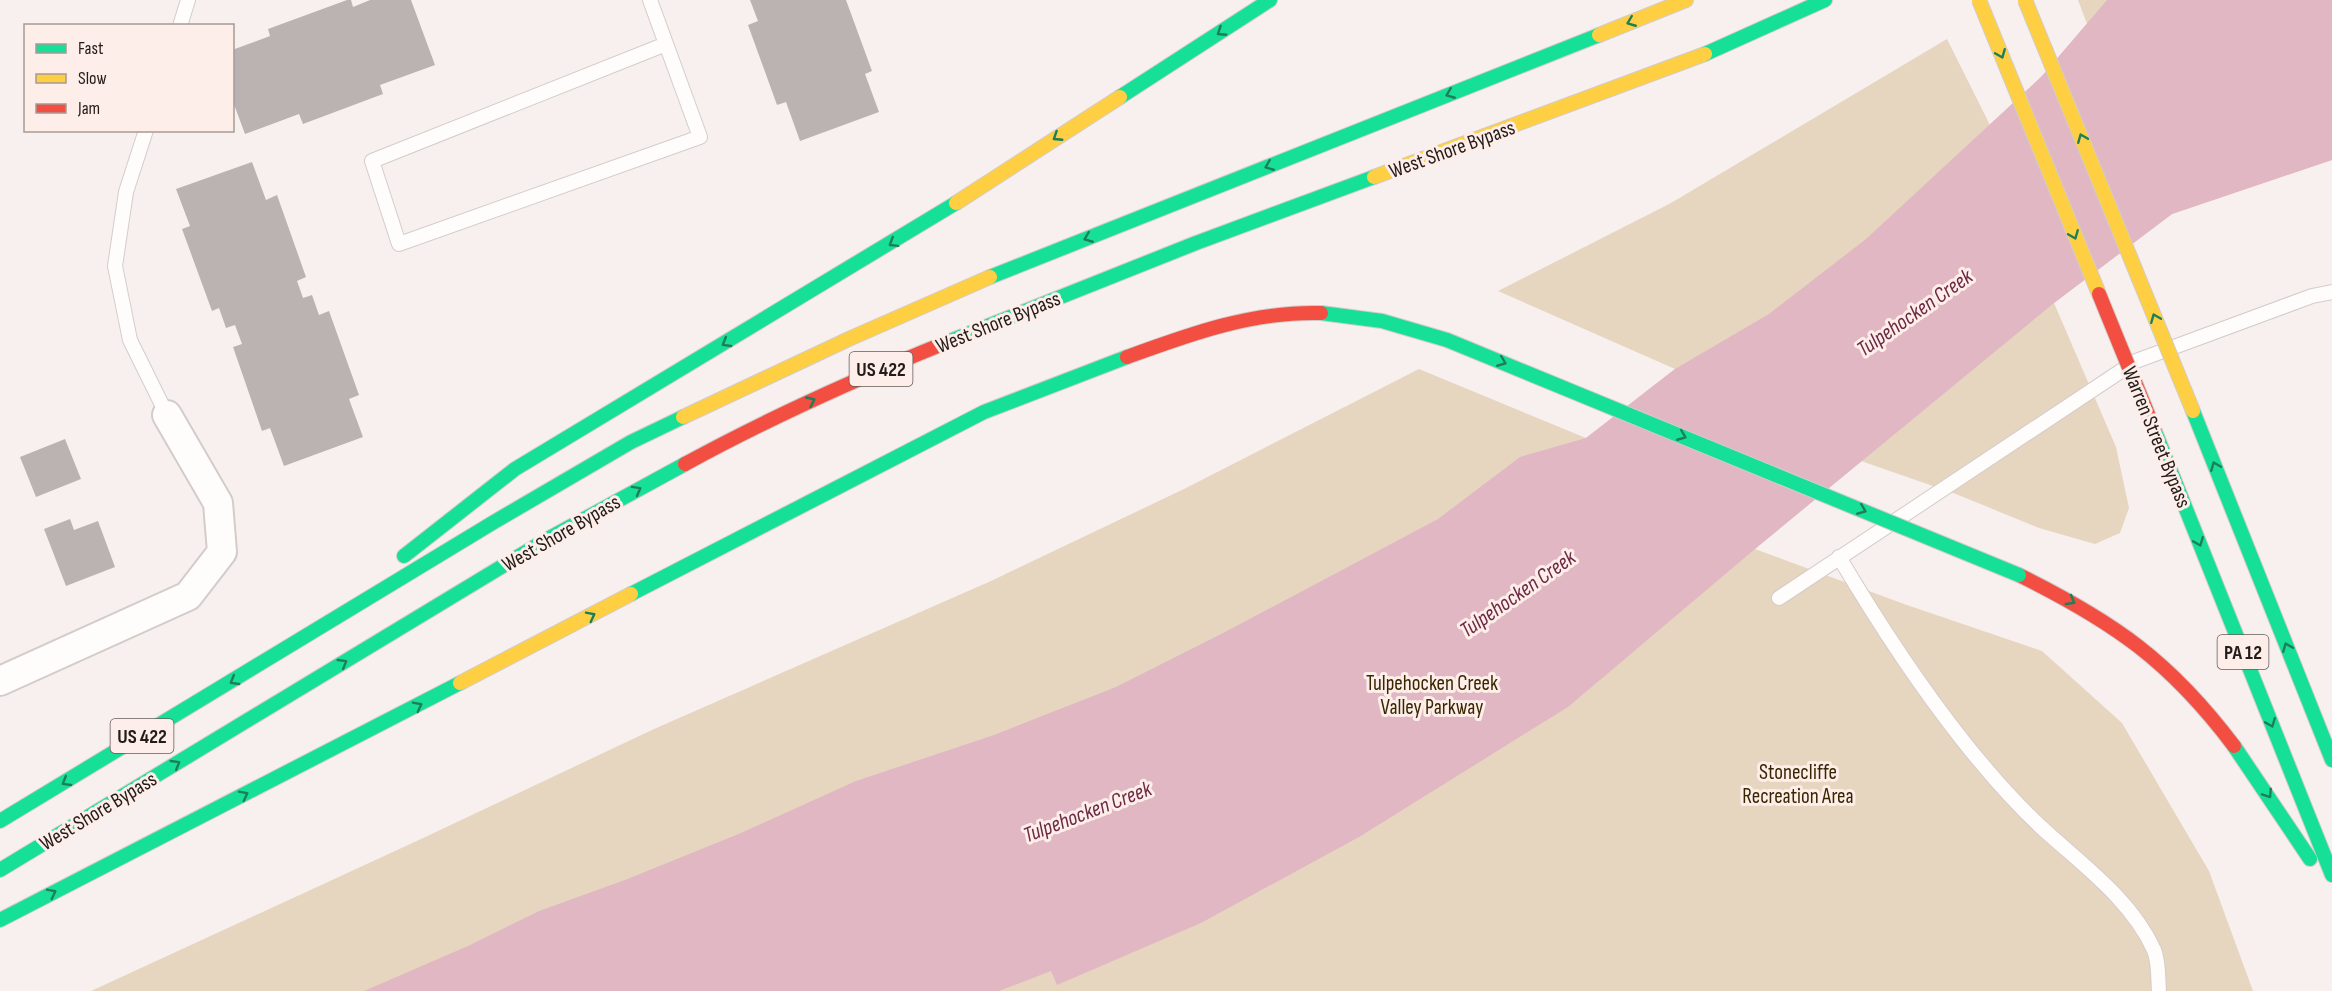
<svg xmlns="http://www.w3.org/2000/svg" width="2332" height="991" viewBox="0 0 2332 991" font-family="'Sofia Sans Condensed',sans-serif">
<rect width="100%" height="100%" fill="#f8f0ee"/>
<polygon fill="#e6d6c0" points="2078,0 2332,0 2332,160 2172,214 2054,303 2116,447 2129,508 2120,533 2095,544 2039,528 1956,494 1861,461 1755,549 1904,604 2042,651 2122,723 2209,871 2253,991 91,991 421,839 654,729 991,581 1186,488 1419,369 1586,438 1675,369 1498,291 1671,203 1947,39 1990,125 2042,76 2087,24"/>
<polygon fill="#e0b7c3" points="2107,0 2332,0 2332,160 2172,214 2054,303 1755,549 1568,707 1359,837 1201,923 1057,985 1051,971 999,991 364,991 468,946 539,911 625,880 741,833 856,781 994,735 1116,687 1225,632 1438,519 1520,457 1586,438 1675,369 1769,314 1866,239 2042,76"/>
<g fill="#bbb3b2">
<polygon points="347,0 351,0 353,7 370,0 411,0 435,65 380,85 383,94 303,124 299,114 245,134 232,99 232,50 270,36 268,29"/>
<polygon points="750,0 846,0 872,71 865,74 879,112 800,141 786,102 777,105 748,25 758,21"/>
<polygon points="252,162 266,200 277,195 306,277 297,281 303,298 312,295 319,315 329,311 359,395 349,399 363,437 284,466 270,428 262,431 233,347 242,344 235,325 226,328 219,308 212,311 182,229 190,226 176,189"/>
<polygon points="65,439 81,479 36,497 20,457"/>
<polygon points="70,519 74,530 98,521 115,567 66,586 44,529"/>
</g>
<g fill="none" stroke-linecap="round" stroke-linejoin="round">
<defs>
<g id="lane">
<polyline points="650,0 700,137 399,244 372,161 666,44"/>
<polyline points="180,26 188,0"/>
<polyline points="146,130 126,192 115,266 130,340 167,415"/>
<path d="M1839 557C1877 621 1918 684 1964 742 1988 772 2013 801 2041 827 2081 864 2131 899 2154 950 2159 962 2158 979 2159 991"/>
<polyline points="1779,598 2136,361 2312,296 2332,292"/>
</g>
<polyline id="street" points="0,681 188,596 222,552 218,503 167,415"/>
<g id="fast">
<polyline points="1705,54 1825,0"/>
<polyline points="1120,97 1270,0"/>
<polyline points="990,277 1599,35"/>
<polyline points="1321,313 1382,321 1447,340"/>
<polyline points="945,343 1196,243 1374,177"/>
<polyline points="2193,411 2332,760"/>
<polyline points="2154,429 2332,875"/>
<polyline points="404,556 515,469 956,203"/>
<polyline points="631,594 984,412 1127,357"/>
<polyline points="2234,746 2310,859"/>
<polyline points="0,821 494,522 631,442 683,417"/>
<polyline points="0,870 544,541 685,464"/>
<polyline points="0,920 460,683"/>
</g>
<g id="slow">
<polyline points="1599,35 1686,0"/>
<polyline points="1374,177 1705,54"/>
<polyline points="956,203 1120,97"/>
<polyline points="683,417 851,338 990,277"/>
<polyline points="460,683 631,594"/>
</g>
<g id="jam">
<path d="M1127 357C1190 334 1253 311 1321 313"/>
<path d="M685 464C769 418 856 379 945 343"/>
<path d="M2019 575C2114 622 2170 661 2234 746"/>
</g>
</defs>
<use href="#lane" stroke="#d4ccca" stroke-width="16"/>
<use href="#street" stroke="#d4ccca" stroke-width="32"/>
<use href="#fast" stroke="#d1cccb" stroke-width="16"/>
<use href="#slow" stroke="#d1cccb" stroke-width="16"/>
<use href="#jam" stroke="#d1cccb" stroke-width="16"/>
<use href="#lane" stroke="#fefdfc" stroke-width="14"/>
<use href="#street" stroke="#fefdfc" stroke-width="28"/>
<use href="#fast" stroke="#16e098" stroke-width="14"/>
<use href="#slow" stroke="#ffcf43" stroke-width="14"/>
<use href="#jam" stroke="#f24e42" stroke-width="14"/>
<defs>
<polyline id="fast-bridge" points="1447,340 2019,575"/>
<g id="slow-bridge">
<polyline points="1979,0 2099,294"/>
<polyline points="2025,0 2193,411"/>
</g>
<polyline id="jam-bridge" points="2099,294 2154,429"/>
</defs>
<use href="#fast-bridge" stroke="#d1cccb" stroke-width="16" stroke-linecap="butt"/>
<use href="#slow-bridge" stroke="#d1cccb" stroke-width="16" stroke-linecap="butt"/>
<use href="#jam-bridge" stroke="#d1cccb" stroke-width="16" stroke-linecap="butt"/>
<use href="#fast-bridge" stroke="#16e098" stroke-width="14"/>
<use href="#slow-bridge" stroke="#ffcf43" stroke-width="14"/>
<use href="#jam-bridge" stroke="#f24e42" stroke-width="14"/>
</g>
<defs><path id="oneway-chevron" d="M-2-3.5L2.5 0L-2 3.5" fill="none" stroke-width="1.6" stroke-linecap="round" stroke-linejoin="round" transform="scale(1.5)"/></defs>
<g stroke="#1d7e58">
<use href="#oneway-chevron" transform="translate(1631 22) rotate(158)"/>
<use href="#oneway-chevron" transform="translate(1221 32) rotate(147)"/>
<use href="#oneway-chevron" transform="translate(2001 54) rotate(68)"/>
<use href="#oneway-chevron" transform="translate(1450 94) rotate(158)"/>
<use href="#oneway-chevron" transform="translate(1057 137) rotate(147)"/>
<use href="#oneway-chevron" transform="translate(2082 138) rotate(-112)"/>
<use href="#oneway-chevron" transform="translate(1269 166) rotate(158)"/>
<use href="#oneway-chevron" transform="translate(2074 235) rotate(68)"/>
<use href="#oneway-chevron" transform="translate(1088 238) rotate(158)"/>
<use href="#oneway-chevron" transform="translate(893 243) rotate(148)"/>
<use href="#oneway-chevron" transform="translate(2155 318) rotate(-112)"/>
<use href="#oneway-chevron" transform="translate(726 343) rotate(149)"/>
<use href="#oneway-chevron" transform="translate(1502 362) rotate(22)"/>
<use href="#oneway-chevron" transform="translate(811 401) rotate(-25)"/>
<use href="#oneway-chevron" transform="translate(1682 436) rotate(22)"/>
<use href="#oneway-chevron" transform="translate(2215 466) rotate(-112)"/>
<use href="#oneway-chevron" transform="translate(637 490) rotate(-29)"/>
<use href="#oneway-chevron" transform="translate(1862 510) rotate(22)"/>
<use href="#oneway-chevron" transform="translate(2199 542) rotate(68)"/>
<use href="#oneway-chevron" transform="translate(2071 601) rotate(30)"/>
<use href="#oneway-chevron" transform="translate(591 616) rotate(-27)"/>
<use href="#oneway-chevron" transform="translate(2287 647) rotate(-112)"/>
<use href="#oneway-chevron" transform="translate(343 663) rotate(-31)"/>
<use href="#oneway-chevron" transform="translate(234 681) rotate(149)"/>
<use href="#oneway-chevron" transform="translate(418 706) rotate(-27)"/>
<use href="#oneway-chevron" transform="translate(2271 723) rotate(68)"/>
<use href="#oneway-chevron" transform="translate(176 764) rotate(-31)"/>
<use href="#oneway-chevron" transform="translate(66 782) rotate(149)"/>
<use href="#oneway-chevron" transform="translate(2268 794) rotate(57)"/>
<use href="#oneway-chevron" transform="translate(244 795) rotate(-27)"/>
<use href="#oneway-chevron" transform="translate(52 893) rotate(-27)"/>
</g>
<g text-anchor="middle" stroke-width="6" stroke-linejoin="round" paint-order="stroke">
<g fill="#fdeee9" stroke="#655b57" stroke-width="1.5">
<rect x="849.5" y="352" width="63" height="34" rx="4.5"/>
<rect x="2217.5" y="635" width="51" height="34" rx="4.5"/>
<rect x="110.5" y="719" width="63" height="34" rx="4.5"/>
</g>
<g font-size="20" font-weight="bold" fill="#241c19">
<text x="881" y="376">US 422</text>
<text x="2243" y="659">PA 12</text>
<text x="142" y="743">US 422</text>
</g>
<g font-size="21" fill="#241c19" stroke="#fdeee9">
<text transform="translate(1452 149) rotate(-20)" y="7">West Shore Bypass</text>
<text transform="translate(998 322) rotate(-22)" y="7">West Shore Bypass</text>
<text transform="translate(2157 437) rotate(68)" y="7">Warren Street Bypass</text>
<text transform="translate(561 533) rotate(-30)" y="7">West Shore Bypass</text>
<text transform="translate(98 811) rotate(-31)" y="7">West Shore Bypass</text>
</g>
<g font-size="21" fill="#392600" stroke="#fdeee9">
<text x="1432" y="690">Tulpehocken Creek<tspan x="1432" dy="24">Valley Parkway</tspan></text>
<text x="1798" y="779">Stonecliffe<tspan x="1798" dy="24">Recreation Area</tspan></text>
</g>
<g font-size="22" font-style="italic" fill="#6c2945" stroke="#fdeee9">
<text transform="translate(1914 312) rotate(-35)" y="8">Tulpehocken Creek</text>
<text transform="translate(1517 593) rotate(-35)" y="8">Tulpehocken Creek</text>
<text transform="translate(1087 811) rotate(-21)" y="8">Tulpehocken Creek</text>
</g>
</g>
<rect x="24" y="24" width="210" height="108" fill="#fdeee9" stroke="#a69a96" stroke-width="1.5"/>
<rect x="36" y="44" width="30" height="9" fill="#16e098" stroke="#a69a96" stroke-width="1.5"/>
<text x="78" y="54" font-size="18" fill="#241c19">Fast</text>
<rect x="36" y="74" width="30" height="9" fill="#ffcf43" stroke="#a69a96" stroke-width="1.5"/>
<text x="78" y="84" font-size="18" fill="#241c19">Slow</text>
<rect x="36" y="104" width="30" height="9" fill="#f24e42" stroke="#a69a96" stroke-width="1.5"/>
<text x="78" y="114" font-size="18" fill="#241c19">Jam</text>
</svg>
